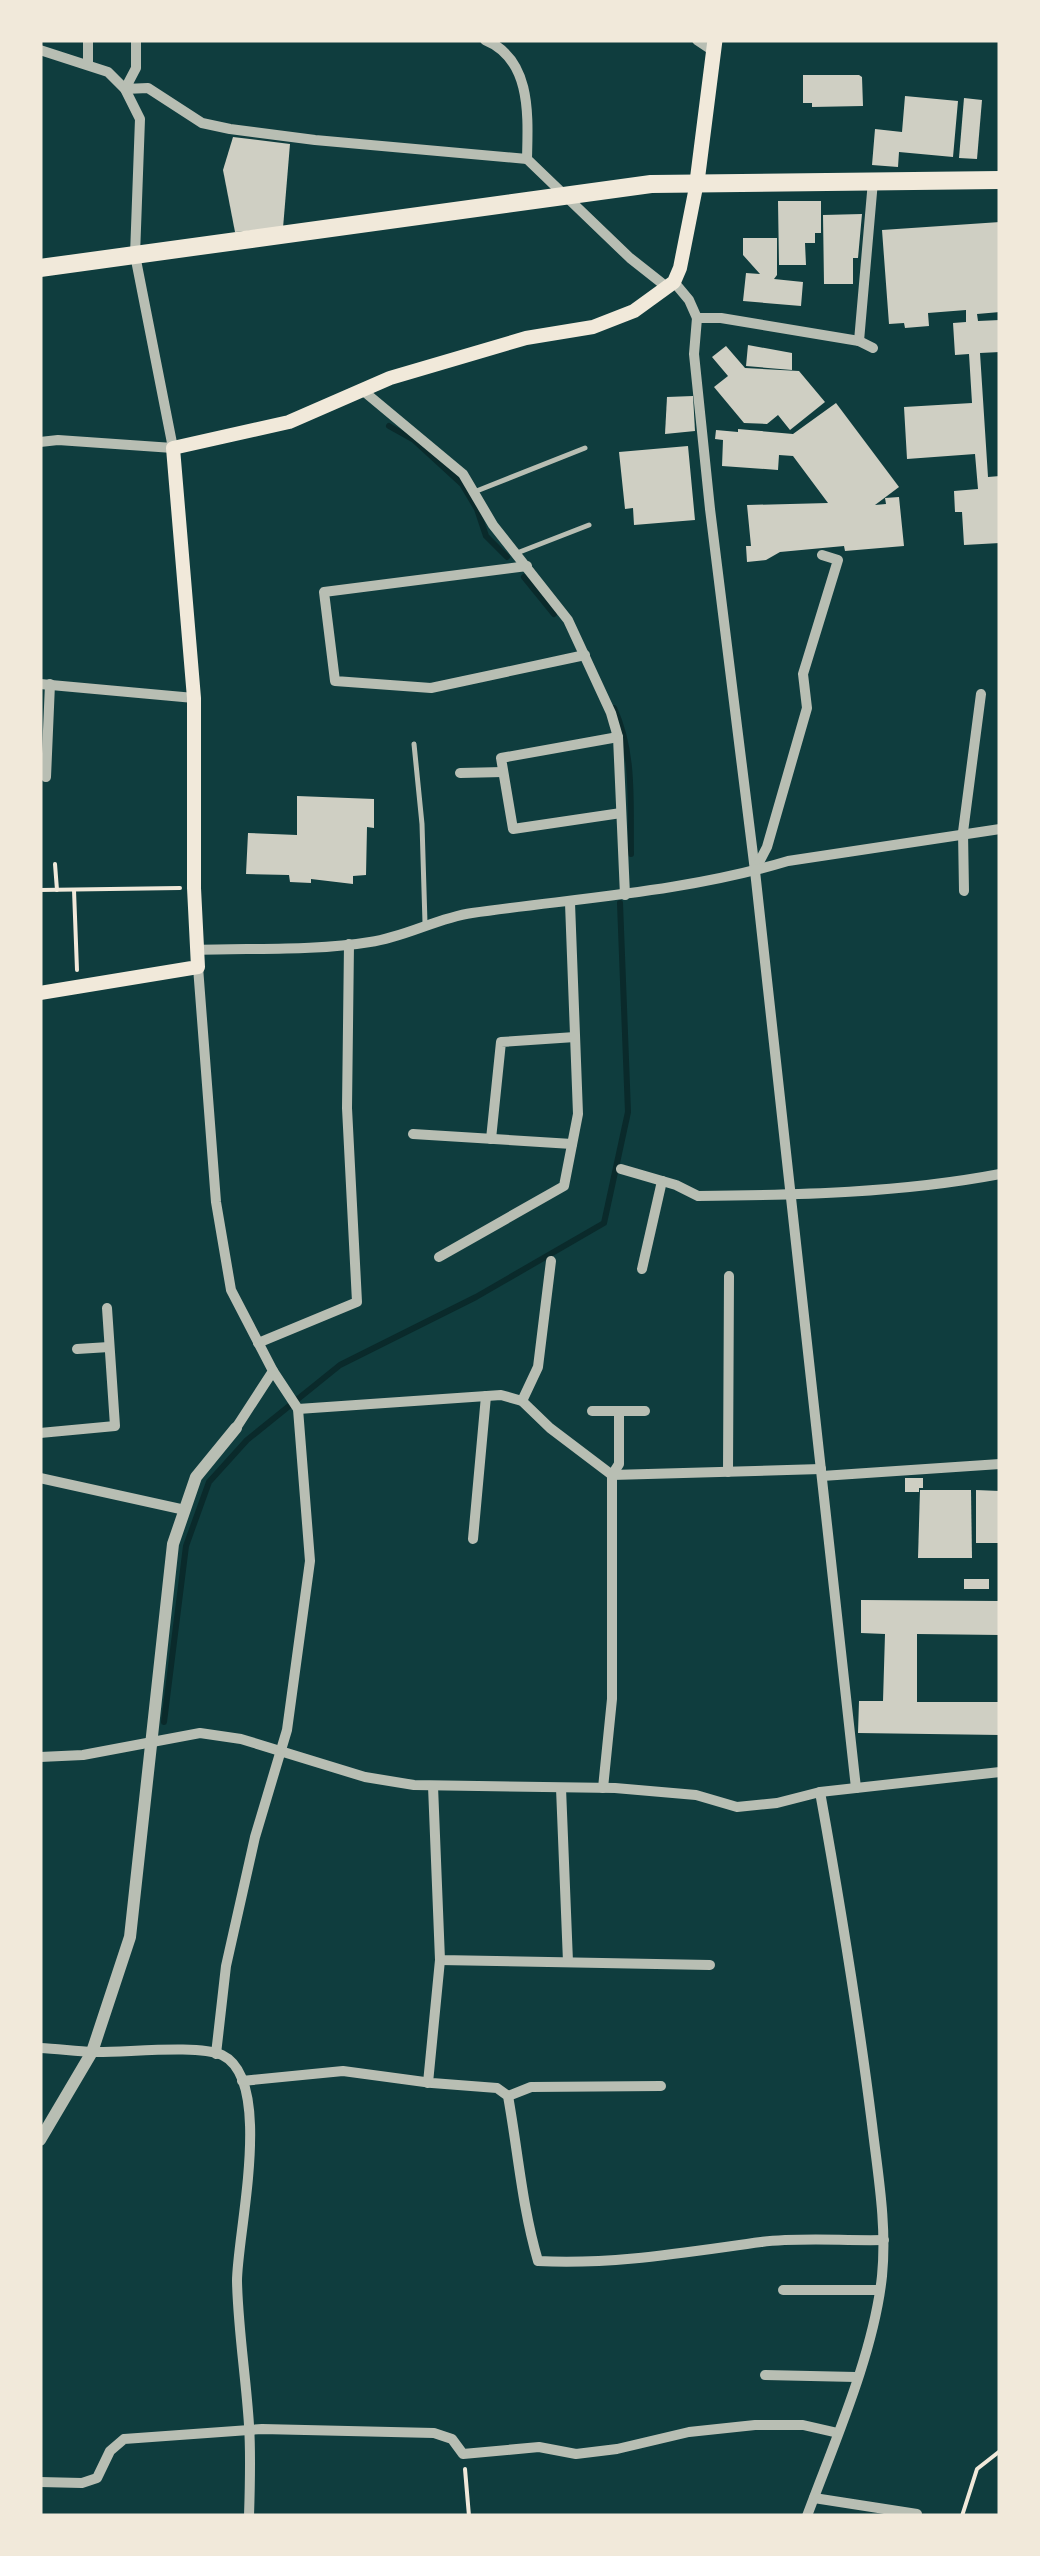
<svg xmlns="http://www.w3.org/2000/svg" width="1040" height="2556" viewBox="0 0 1040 2556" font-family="Raleway,sans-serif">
<rect width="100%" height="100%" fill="#0f3d3e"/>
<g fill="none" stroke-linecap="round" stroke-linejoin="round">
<g stroke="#0a2a2b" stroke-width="6">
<polyline points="389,426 414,440 462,484 477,509 486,536 507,557"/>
<polyline points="524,577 554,614"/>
<path d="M614 708C635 753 630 806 631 854"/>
<polyline points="164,1722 186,1546 209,1482 247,1440 340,1365 476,1297 604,1223 628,1112 620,903"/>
</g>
</g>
<g fill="#cfcfc3">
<polygon points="803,75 859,75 862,77 863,106 812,107 812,103 803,103"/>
<polygon points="905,96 958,101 953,157 899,152 898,167 872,165 875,129 902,132"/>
<polygon points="964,98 982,100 977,159 959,158"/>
<polygon points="233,137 290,144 283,228 235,232 223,170"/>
<polygon points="778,201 821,201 821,233 815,233 815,243 805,243 806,265 779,265"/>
<polygon points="862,214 858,258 853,258 853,284 824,284 823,215"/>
<polygon points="1000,222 1000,312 977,314 978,321 1000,320 1000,352 980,353 988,477 1000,476 1000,543 964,545 962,512 955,512 954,491 978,489 975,454 907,459 904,407 972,403 969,354 955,355 953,323 966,322 966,310 928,313 929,326 905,328 904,323 889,324 882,230"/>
<polygon points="743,238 777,238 777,275 774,279 803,282 801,306 743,301 746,273 760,274 743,255"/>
<polygon points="748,345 792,353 792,370 746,366"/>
<polygon points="726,346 745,368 799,371 825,402 790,430 778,415 767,424 744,423 714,387 728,376 712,357"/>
<polygon points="693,396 695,431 665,434 667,397"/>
<polygon points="836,403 899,487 875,505 886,504 885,498 899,497 904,546 845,551 844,546 780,552 766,560 747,562 746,546 751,546 747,505 828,503 793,456 779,455 778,470 722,466 723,440 715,439 716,430 738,432 738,429 793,434"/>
<polygon points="688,446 695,520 634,525 633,508 625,509 619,452"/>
<polygon points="297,796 374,799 374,828 367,827 366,875 353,876 353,884 311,879 311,883 290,882 289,875 246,874 248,833 297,835"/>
<polygon points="905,1478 923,1478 923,1488 919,1488 919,1492 905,1492"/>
<polygon points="920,1490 971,1490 972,1558 918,1558"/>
<polygon points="976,1490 1000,1491 1000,1543 976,1543"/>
<rect x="964" y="1579" width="25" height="10"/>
<polygon points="861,1600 1000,1601 1000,1635 917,1634 917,1702 1000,1702 1000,1735 858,1733 859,1701 883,1701 885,1634 861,1633"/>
</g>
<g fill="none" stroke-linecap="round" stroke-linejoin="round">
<g stroke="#f1e9da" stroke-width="4">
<polyline points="55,864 57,890"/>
<polyline points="40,890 180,888"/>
<polyline points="74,890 77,970"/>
<polyline points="465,2469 469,2516"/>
<polyline points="962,2516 977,2469 1000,2451"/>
</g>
<g stroke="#b8beb3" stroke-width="5">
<polyline points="474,492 585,448"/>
<polyline points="517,553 589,525"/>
<polyline points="414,744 422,824 425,923"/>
</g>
<g stroke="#b8beb3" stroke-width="10">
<polyline points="136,40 136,68 125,89 148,88 202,123 230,129 315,140 527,159"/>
<path d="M485 40C532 59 528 116 527 159L630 258 668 288"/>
<polyline points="697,40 712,50"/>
<polyline points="40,50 108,72 125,89 140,119 135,255 173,448 58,440 40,442"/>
<polyline points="88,64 88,40"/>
<polyline points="674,282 689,300 697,318 721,318 859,341 873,348"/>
<polyline points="697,318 694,354 710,509 755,871 856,1788"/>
<polyline points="859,341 873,181"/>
<polyline points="361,389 463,474 493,525 568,620 611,713 618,737 625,895"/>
<polyline points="527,566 324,592 335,681 431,688 585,655"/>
<polyline points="40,684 194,698"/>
<polyline points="618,737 501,758 513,829 621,813"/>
<polyline points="460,773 503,772"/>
<polyline points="46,777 50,684"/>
<polyline points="755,870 767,847 807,708 803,674 838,560 822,555"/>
<polyline points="964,891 963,832 981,694"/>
<path d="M196 950C252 948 315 951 370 942 406 937 437 918 472 913 578 898 685 892 788 861L1000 829"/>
<polyline points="198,967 216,1202 231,1290 273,1371 236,1428"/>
<polyline points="413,1134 572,1144"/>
<polyline points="491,1139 501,1042 575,1037"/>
<path d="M621 1169 676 1185 698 1196C799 1195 900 1193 1000 1174"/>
<polyline points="439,1257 564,1186 578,1114 570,903"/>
<polyline points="642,1269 662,1181"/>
<polyline points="258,1343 357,1302 347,1108 349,944"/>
<polyline points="77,1349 109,1347"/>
<polyline points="522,1401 538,1367 551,1261"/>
<polyline points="298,1409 501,1395 522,1401 550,1428 612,1475 821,1469"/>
<polyline points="592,1411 645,1411"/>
<polyline points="40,1433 115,1426 107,1308"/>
<polyline points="728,1472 729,1276"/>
<polyline points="822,1476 1000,1464"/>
<polyline points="40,1478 185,1510"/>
<polyline points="473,1539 486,1396"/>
<polyline points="40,1757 83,1755 200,1733 241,1739 365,1777 414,1785 615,1788 696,1795 737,1807 777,1803 820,1792 1000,1772"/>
<polyline points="433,1786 440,1960 710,1965"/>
<polyline points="561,1788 568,1962"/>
<polyline points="603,1788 612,1699 612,1475 619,1464 619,1411"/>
<path d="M40 2048C58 2049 75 2051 93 2052 123 2053 198 2044 222 2055 275 2080 237 2234 237 2281 238 2329 246 2377 249 2425 251 2455 250 2486 249 2516"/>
<polyline points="216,2054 226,1966 255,1837 287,1730 310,1561 298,1409 273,1371"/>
<path d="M242 2081 343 2071 432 2083 497 2088 508 2096C518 2151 522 2207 538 2261 614 2265 687 2252 761 2242 800 2237 843 2241 884 2240"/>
<polyline points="428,2083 440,1960"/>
<polyline points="508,2096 531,2087 661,2086"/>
<polyline points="783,2290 879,2290"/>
<polyline points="765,2375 856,2377"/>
<polyline points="40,2482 82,2483 97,2478 110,2451 124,2439 262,2429 434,2433 452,2439 463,2454 539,2447 576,2454 617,2449 689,2432 755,2425 803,2425 838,2433"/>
<polyline points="814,2498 917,2514"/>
<path d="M807 2516C834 2443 874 2353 882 2276 887 2225 878 2175 872 2124 858 2013 840 1903 820 1792"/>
</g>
<polyline stroke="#b8beb3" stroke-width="12" points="40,2140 92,2052 130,1937 173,1544 196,1477 236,1428"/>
<polyline stroke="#f1e9da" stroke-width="14" points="40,993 198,967 194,888 194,698 173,448 289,422 390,378 526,338 593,327 634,311 674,282 680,268 697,182"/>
<polyline stroke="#f1e9da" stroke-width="15" points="697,182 715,40"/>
<polyline stroke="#f1e9da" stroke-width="18" points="40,268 651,184 1000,180"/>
</g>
<rect width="1040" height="2556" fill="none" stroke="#f1e9da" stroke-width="85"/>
</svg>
